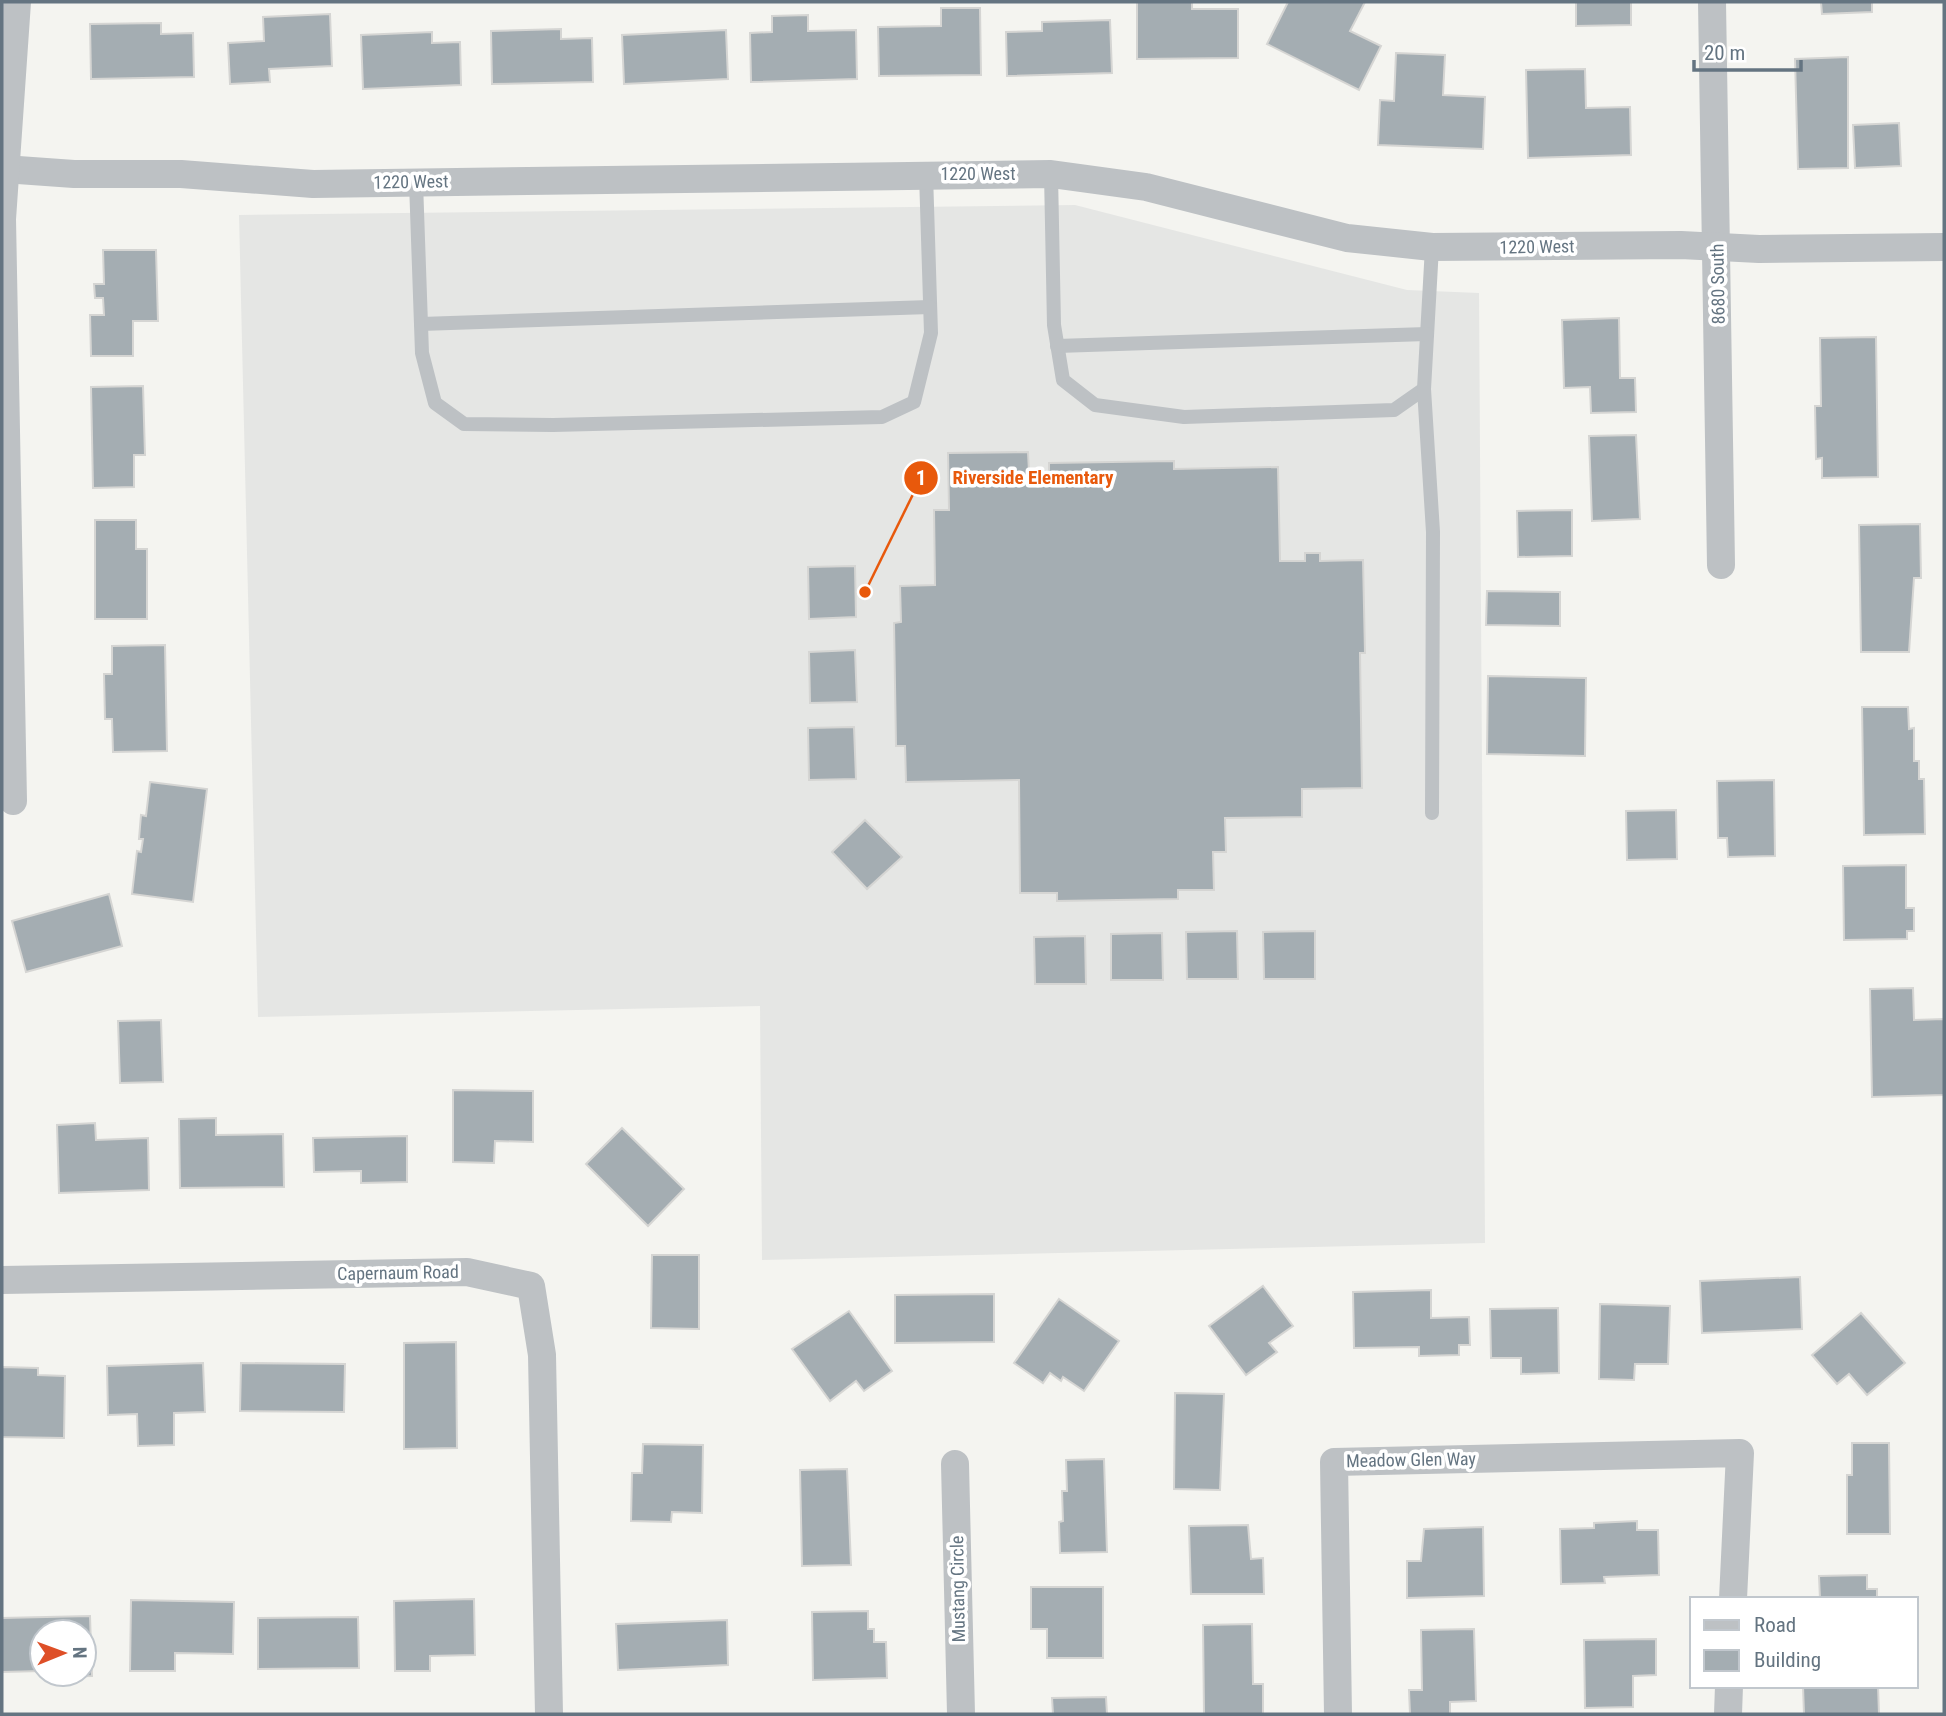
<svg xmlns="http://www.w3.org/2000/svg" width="1946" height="1716" viewBox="0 0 1946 1716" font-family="'Roboto Condensed',sans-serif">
<rect width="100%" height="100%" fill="#f4f4f0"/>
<polygon fill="#e5e6e4" points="1075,205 1407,290 1479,293 1485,1243 762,1260 760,1006 258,1017 239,215"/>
<g fill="#a4adb2" stroke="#d5d5d3" stroke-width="2">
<polygon points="1137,2 1192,2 1192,9 1238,9 1238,58 1137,59"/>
<polygon points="1288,2 1365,2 1350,31 1381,46 1359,90 1267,44"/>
<polygon points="1576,2 1631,2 1631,25 1576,26"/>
<polygon points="1821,2 1872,2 1872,12 1822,14"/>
<polygon points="941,8 980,8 981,75 879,76 878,27 941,26"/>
<polygon points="330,14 332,66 269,69 270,82 230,84 228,43 264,41 263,17"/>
<polygon points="808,15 808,31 856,30 857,79 751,82 750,33 772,32 772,16"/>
<polygon points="1110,20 1112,73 1007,76 1006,32 1042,31 1042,22"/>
<polygon points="161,23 161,34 193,33 194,77 91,79 90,24"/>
<polygon points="561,29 561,39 592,38 593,82 492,84 491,31"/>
<polygon points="726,30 728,79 624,84 622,35"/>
<polygon points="432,32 432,43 460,42 461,85 363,89 361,35"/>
<polygon points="1396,53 1445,55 1443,95 1485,97 1483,149 1378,145 1380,100 1394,101"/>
<polygon points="1848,57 1848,168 1798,169 1795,59"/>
<polygon points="1585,69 1586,108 1630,107 1631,155 1528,158 1526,70"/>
<polygon points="1899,123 1901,166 1855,168 1853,125"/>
<polygon points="103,250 156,250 158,321 133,321 133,356 91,356 90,315 104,315 103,298 95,298 94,284 104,284"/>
<polygon points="1619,318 1620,378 1635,378 1636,412 1591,413 1590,387 1564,388 1562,320"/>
<polygon points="1876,337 1878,477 1822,478 1822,458 1816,459 1815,406 1821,406 1820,338"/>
<polygon points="143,386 145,455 134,455 134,487 93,488 91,387"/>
<polygon points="1636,435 1640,519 1592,521 1589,436"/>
<polygon points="1028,452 1029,472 1049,471 1049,463 1174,461 1174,469 1278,467 1280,561 1305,561 1305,553 1320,553 1320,561 1363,560 1365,653 1360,653 1362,788 1302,789 1302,817 1225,818 1226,852 1213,852 1214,890 1178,890 1178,899 1057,901 1057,893 1020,893 1019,780 906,782 905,746 896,746 894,623 901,622 900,586 935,585 934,510 949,510 948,453"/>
<polygon points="1572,510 1572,556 1518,557 1517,511"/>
<polygon points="95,520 136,520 136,549 147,549 147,619 95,619"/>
<polygon points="1920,524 1921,578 1914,578 1909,652 1861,652 1859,525"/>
<polygon points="855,566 856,617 809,619 808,567"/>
<polygon points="1487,591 1560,592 1560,626 1486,625"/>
<polygon points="165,645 167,751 113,752 112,719 105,719 104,674 112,674 112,646"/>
<polygon points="855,650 857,702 810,703 809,652"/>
<polygon points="1488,676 1586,678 1585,756 1487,754"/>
<polygon points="1862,707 1908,707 1909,729 1914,728 1914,761 1919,761 1919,779 1924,779 1925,834 1864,835"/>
<polygon points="854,727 856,779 809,780 808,728"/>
<polygon points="1774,780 1775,856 1728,857 1727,838 1718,838 1717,781"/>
<polygon points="150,782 207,789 193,902 132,894 137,851 141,852 143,839 139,839 141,815 146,816"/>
<polygon points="1676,810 1677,859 1627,860 1626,811"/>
<polygon points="865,820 902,857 867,889 832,852"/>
<polygon points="1906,865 1906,908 1914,908 1914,931 1907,931 1907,939 1844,940 1843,866"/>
<polygon points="109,894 122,946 26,972 12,921"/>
<polygon points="1237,931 1238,979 1187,979 1186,932"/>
<polygon points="1315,931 1315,979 1264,979 1263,932"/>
<polygon points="1162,933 1163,980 1111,980 1111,934"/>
<polygon points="1085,936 1086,984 1035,984 1034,937"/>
<polygon points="1913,988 1914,1020 1944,1019 1944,1095 1872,1097 1870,989"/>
<polygon points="161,1020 163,1082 120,1083 118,1021"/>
<polygon points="453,1090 533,1091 533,1142 495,1141 494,1163 453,1162"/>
<polygon points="216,1118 216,1135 283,1134 284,1187 180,1188 179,1119"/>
<polygon points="95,1123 96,1140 148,1138 149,1190 59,1193 57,1125"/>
<polygon points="622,1128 684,1189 648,1226 586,1164"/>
<polygon points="407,1136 407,1182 361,1183 361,1171 314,1172 313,1138"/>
<polygon points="652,1255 699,1255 699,1329 651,1328"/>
<polygon points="1800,1277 1802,1329 1702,1333 1700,1281"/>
<polygon points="1263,1286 1293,1326 1269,1343 1277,1352 1246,1375 1209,1326"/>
<polygon points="1431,1290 1431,1318 1469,1317 1470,1345 1459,1345 1459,1355 1419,1356 1419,1347 1354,1348 1353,1292"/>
<polygon points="994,1294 994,1342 895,1343 895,1295"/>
<polygon points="1059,1299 1119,1341 1084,1391 1063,1377 1061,1381 1050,1373 1043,1383 1014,1363"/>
<polygon points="1600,1304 1670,1306 1668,1364 1635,1364 1634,1380 1599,1379"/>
<polygon points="1558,1308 1559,1373 1521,1374 1521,1358 1491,1358 1490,1309"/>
<polygon points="849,1311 892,1371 864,1391 856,1381 830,1401 792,1349"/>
<polygon points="1861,1313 1905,1363 1867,1395 1849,1374 1837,1384 1812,1355"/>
<polygon points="456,1342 457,1448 404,1449 404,1343"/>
<polygon points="203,1363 205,1412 174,1413 174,1445 138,1446 137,1414 108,1415 107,1366"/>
<polygon points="241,1363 345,1364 344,1412 240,1411"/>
<polygon points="2,1367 38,1368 38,1375 65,1376 64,1438 2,1437"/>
<polygon points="1175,1393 1224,1394 1220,1490 1174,1489"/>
<polygon points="1852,1443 1889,1443 1890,1534 1847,1534 1847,1475 1852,1475"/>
<polygon points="643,1444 703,1445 702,1513 672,1512 671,1522 631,1521 632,1473 642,1473"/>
<polygon points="1104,1459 1107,1552 1060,1553 1059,1522 1063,1521 1062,1491 1067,1491 1066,1460"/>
<polygon points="847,1469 851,1565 802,1566 800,1470"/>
<polygon points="1637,1521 1637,1530 1658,1530 1659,1575 1604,1577 1605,1583 1561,1584 1560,1529 1594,1528 1594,1523"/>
<polygon points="1248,1525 1251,1559 1263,1558 1264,1594 1191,1594 1189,1526"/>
<polygon points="1483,1527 1484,1596 1407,1598 1407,1561 1421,1561 1424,1529"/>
<polygon points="1867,1575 1867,1589 1877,1589 1877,1599 1820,1599 1819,1576"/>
<polygon points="1031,1587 1103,1587 1103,1658 1047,1658 1047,1629 1031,1629"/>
<polygon points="474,1599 475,1655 430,1656 430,1671 395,1671 394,1601"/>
<polygon points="131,1600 234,1602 233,1654 175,1653 175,1671 130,1671"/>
<polygon points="868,1611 868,1629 874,1629 874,1642 886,1642 887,1678 813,1680 812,1612"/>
<polygon points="90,1616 92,1676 51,1677 51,1674 84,1674 84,1632 42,1632 42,1671 2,1672 2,1618"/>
<polygon points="358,1617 359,1668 258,1669 258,1618"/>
<polygon points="727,1620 728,1665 618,1670 616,1624"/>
<polygon points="1252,1624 1253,1684 1263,1684 1263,1714 1204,1714 1203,1625"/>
<polygon points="1474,1629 1476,1701 1450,1702 1450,1714 1410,1714 1409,1690 1422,1690 1421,1630"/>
<polygon points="1656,1639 1656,1675 1633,1676 1633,1707 1585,1708 1584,1640"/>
<polygon points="1803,1686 1878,1686 1879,1714 1804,1714"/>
<polygon points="1106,1697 1107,1714 1053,1714 1052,1698"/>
</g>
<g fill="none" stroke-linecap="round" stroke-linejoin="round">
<g stroke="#bdc1c4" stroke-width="14">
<polyline points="1051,174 1054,325 1063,380 1095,405 1184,417 1394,410 1424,389 1432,247"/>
<polyline points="416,182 422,353 435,403 464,424 553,425 882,417 914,402 931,333 926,174"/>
<polyline points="421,324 930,307"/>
<polyline points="1057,346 1427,334"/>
<polyline points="1424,389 1433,532 1432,813"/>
</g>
<g stroke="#bdc1c4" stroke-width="28">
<polyline points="1712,2 1721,565"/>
<polyline points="4,169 74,174 181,174 313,184 1051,174 1146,187 1347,238 1432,247 1681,245 1759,249 1944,247"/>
<polyline points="13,801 2,219 17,2"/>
<polyline points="2,1280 467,1272 531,1286 542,1355 549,1714"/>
<polyline points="955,1464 961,1714"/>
<polyline points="1338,1714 1334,1462 1740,1453 1733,1599"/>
<polyline points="1728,1714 1729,1686"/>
</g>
</g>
<g text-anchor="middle" stroke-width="7" stroke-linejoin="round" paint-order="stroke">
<g font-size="18" fill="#647481" stroke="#fff">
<text x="978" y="180">1220 West</text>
<text transform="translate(411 182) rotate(-1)" y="6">1220 West</text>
<text transform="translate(1537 247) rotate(-1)" y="6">1220 West</text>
<text transform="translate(1718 284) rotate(-91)" y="6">8680 South</text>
<text transform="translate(398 1273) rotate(-1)" y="6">Capernaum Road</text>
<text transform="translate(1411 1460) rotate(-1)" y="6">Meadow Glen Way</text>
<text transform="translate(958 1589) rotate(-91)" y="6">Mustang Circle</text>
</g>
</g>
<path fill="none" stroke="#e8590c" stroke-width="2.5" d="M865 592L921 478"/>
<g fill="#e8590c" stroke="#fff" stroke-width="2.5">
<circle cx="865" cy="592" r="7"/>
<circle cx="921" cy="478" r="18"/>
</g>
<g font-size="21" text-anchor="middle" font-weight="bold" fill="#fff">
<text x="921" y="485">1</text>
</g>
<g font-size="19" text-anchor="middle" font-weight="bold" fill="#e8590c" stroke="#fff" stroke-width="7" stroke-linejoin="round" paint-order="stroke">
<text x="1033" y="484">Riverside Elementary</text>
</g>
<rect width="1946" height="1716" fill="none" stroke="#647481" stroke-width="7"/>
<rect x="1690" y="1597" width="228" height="91" fill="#ffffff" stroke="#c1c7cd" stroke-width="2"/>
<rect x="1704" y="1620" width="35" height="10" fill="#bdc1c4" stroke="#c1c7cd" stroke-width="2"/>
<text x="1754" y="1632" font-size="21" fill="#647481">Road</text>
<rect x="1704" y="1650" width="35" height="21" fill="#a4adb2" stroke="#c1c7cd" stroke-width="2"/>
<text x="1754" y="1667" font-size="21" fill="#647481">Building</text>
<g transform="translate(63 1653) rotate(89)"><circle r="33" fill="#ffffff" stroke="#c1c7cd" stroke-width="2"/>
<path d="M0-5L12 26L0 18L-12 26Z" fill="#de4f27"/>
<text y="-10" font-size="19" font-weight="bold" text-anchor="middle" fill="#647481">N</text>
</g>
<path d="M1694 60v10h107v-10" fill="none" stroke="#647481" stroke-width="3.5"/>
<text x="1704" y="60" font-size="21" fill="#647481" stroke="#ffffff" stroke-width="5" paint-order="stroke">20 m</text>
</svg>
